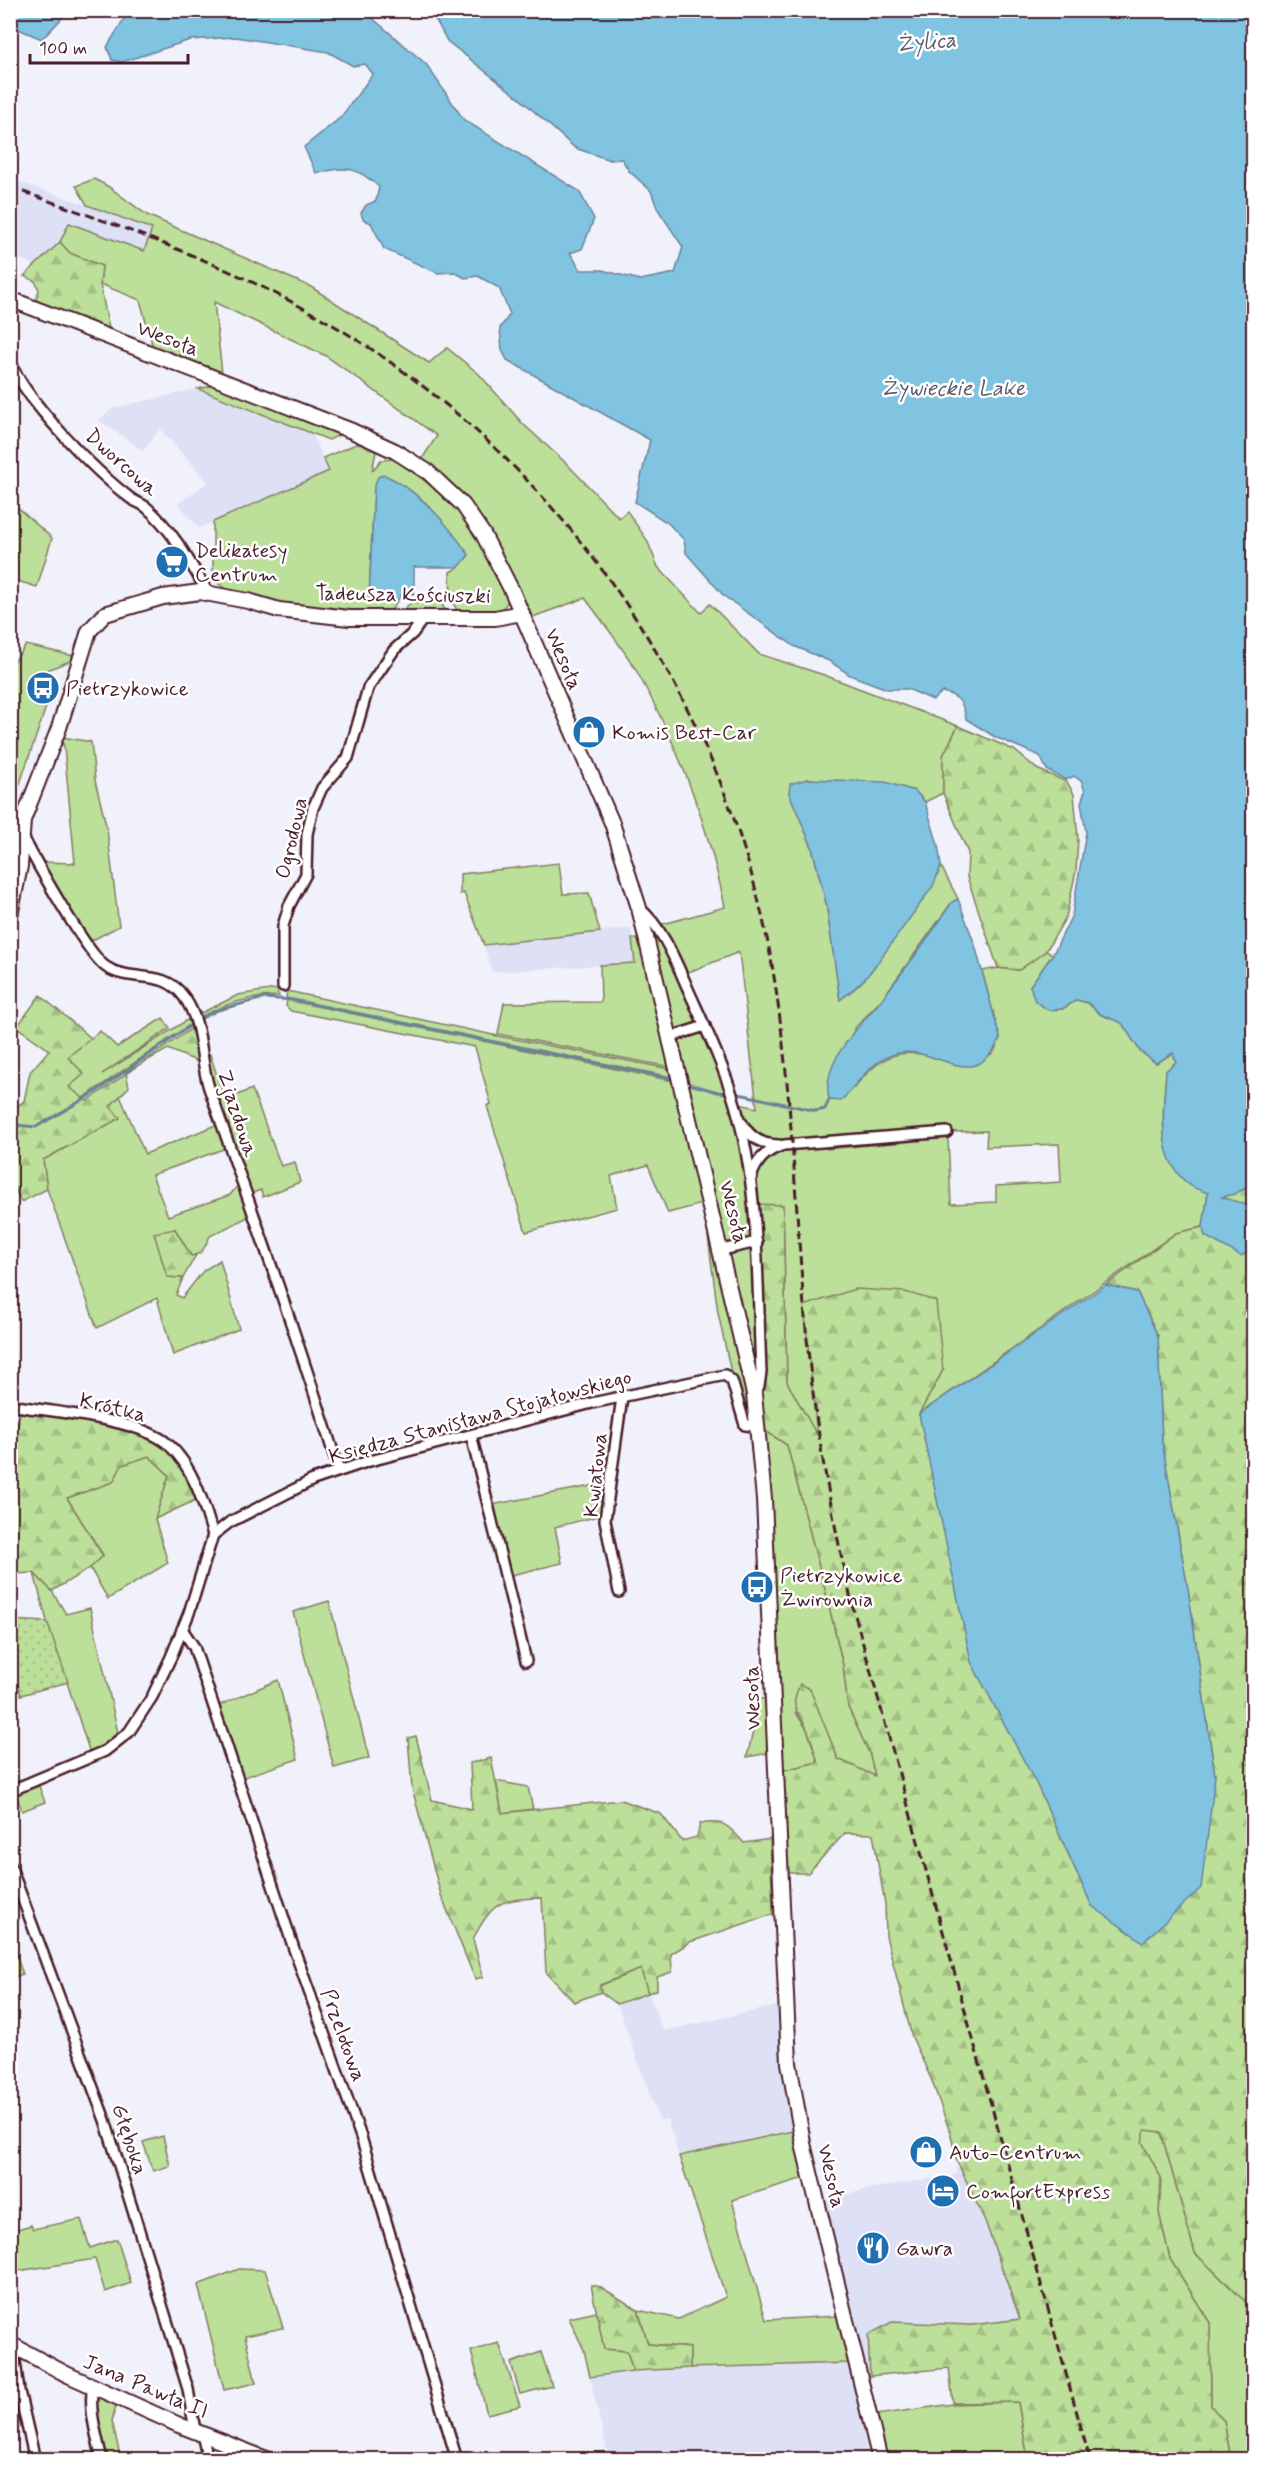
<svg xmlns="http://www.w3.org/2000/svg" width="1264" height="2470" viewBox="0 0 1264 2470" font-family="Mynerve,sans-serif">
<defs>
<pattern id="forest-firs" width="22" height="20" patternUnits="userSpaceOnUse" patternTransform="scale(1.5)"><rect width="22" height="20" fill="#bcdf99"/><path d="M5 1l3.5 6h-7zM16 11l3.5 6h-7z" fill="#a3bf84"/></pattern>
<pattern id="park-dots" width="8" height="8" patternUnits="userSpaceOnUse" patternTransform="scale(1.5)"><rect width="8" height="8" fill="#bcdf99"/><path d="M2 2h.1M6 6h.1" fill="none" stroke="#a3bf84" stroke-width="1.8" stroke-linecap="round"/></pattern>
</defs>
<rect width="100%" height="100%" fill="#f0f1fb"/>
<filter id="ink" filterUnits="userSpaceOnUse"><feTurbulence type="fractalNoise" baseFrequency=".0167" numOctaves="2"/><feDisplacementMap in="SourceGraphic" scale="12" xChannelSelector="R" yChannelSelector="G"/><feConvolveMatrix kernelMatrix="1 2 1 2 8 2 1 2 1" color-interpolation-filters="sRGB"/></filter>
<g filter="url(#ink)">
<g fill="#dee0f6">
<polygon points="10,179 87,205 194,244 183,266 69,223 47,270 11,255"/>
<polygon points="198,389 311,432 329,471 199,528 178,504 208,482 160,429 143,451 99,420 113,408"/>
<polygon points="631,928 635,963 492,972 484,945"/>
<polygon points="648,1993 663,2031 777,2006 787,2103 793,2131 679,2156 667,2119 659,2120 617,2004"/>
<polygon points="956,2159 985,2221 1020,2320 972,2325 924,2322 868,2335 870,2376 860,2377 821,2201 868,2189 956,2175"/>
<polygon points="848,2363 872,2459 609,2459 590,2377 633,2371"/>
</g>
<g fill="#bcdf99" stroke="#837f62" stroke-width="1.5" fill-rule="evenodd">
<path d="M94 179 109 187 147 215 311 287 429 363 447 348 479 374 523 424 567 464 619 518 627 511 647 540 658 567 701 613 710 604 759 654 824 675 958 726 943 756V793L925 802 915 791 861 783 807 779 789 793 812 847 826 903 840 999C868 983 882 954 901 929 916 908 932 891 941 866L958 899 952 902 882 999 856 1027 832 1070 854 1088C895 1036 917 1055 974 1065L994 1052 1000 1038 982 971 998 968 1019 970 1046 951 1053 954 1030 986 1062 1009 1077 1000 1088 1003 1100 1014 1122 1023 1140 1051 1156 1063 1173 1053 1176 1062 1166 1071C1163 1120 1153 1172 1208 1193L1203 1227 1176 1233 919 1414 943 1370 818 1437 787 1382 783 1205 759 1386 639 908 675 965 656 926 725 907C708 824 677 743 636 670 621 645 602 621 585 598L530 618 483 534 418 465 437 436 326 356 214 302 222 373 217 379 155 355 140 300 100 284 102 266 69 253 60 242 69 223 144 251 152 229 87 205 76 186ZM739 952 757 1108 735 1103 681 975ZM739 1118 754 1138 773 1149 750 1182ZM987 1131 986 1147 1059 1144 1061 1182 996 1186V1202L951 1204 948 1138 827 1149 823 1144 947 1132Z"/>
<polygon points="216,385 337,431 339,435 329,440 198,389"/>
<path d="M356 444 367 445 376 452 372 471 381 460 394 459 443 494 458 511 480 541 507 598V603L499 612 459 613 451 600 450 572 459 567 469 555 425 502 374 487 369 599 397 601 390 613C348 613 244 610 213 579V522L329 471 323 458Z"/>
<polygon points="11,502 52,538 37,587 11,579"/>
<polygon points="412,602 441,603 446,611 406,612 406,607"/>
<polygon points="26,645 74,656 70,661 47,670 39,692 47,704 14,801 10,799 10,667"/>
<polygon points="62,737 91,742 95,780 107,829 119,926 91,941 40,862 75,863 64,747 63,744 60,745"/>
<polygon points="559,863 563,894 589,893 600,932 484,945 464,893 460,894 460,874"/>
<polygon points="632,939 640,939 670,1067 498,1034 504,1003 601,1002 600,965 635,963"/>
<path d="M276 989 279 996C249 996 225 1004 198 1018L197 1015 238 995Z"/>
<polygon points="287,991 498,1036 670,1069 672,1077 318,1006 286,998"/>
<polygon points="287,1000 673,1081 702,1204 668,1213 648,1165 611,1176 617,1208 526,1232 487,1106 491,1104 475,1047 291,1011 286,1006"/>
<polygon points="163,1018 170,1028 102,1074 190,1018 192,1023 83,1098 68,1087 67,1057 100,1031 117,1047"/>
<polygon points="206,1054 210,1054 225,1100 252,1089 281,1166 295,1162 300,1182 263,1197 261,1190 250,1194 207,1073"/>
<path d="M120 1096 145 1154 218 1124 226 1148 152 1175 168 1216 230 1195 239 1184 250 1214 248 1217 210 1236C205 1246 204 1254 191 1256L175 1229 167 1277 183 1278 176 1295 182 1298 203 1271 220 1260 239 1329 173 1355 157 1298 97 1328 47 1189 43 1160 119 1118 110 1106Z"/>
<polygon points="705,1214 738,1347 751,1419 749,1421 746,1421 727,1373 731,1372 718,1313"/>
<polygon points="758,1426 787,1445 825,1589 843,1665 848,1707 870,1755 875,1777 838,1759 826,1730 795,1712 807,1729 818,1762 776,1772"/>
<polygon points="149,1456 169,1475 155,1519 168,1563 108,1599 90,1568 103,1555 67,1498 113,1482 122,1465"/>
<polygon points="607,1483 603,1515 555,1527 562,1563 507,1576 491,1505"/>
<polygon points="34,1573 52,1591 66,1614 90,1608 119,1737 102,1750 90,1753 47,1621"/>
<polygon points="329,1601 369,1758 334,1768 293,1612"/>
<polygon points="278,1680 298,1759 241,1778 218,1706"/>
<polygon points="766,1698 769,1753 747,1757 753,1731 750,1702"/>
<polygon points="496,1781 528,1787 533,1809 502,1813"/>
<polygon points="39,1786 45,1802 22,1811 16,1794"/>
<polygon points="10,1939 23,1974 11,1978 10,1978"/>
<polygon points="641,1969 648,1993 617,2004 601,1992 599,1986"/>
<polygon points="1144,2129 1161,2132 1195,2253 1253,2309 1253,2459 1231,2459 1224,2421 1211,2406 1210,2323 1170,2259 1159,2213 1161,2178 1142,2142"/>
<polygon points="793,2131 804,2178 732,2200 766,2320 838,2316 848,2363 690,2368 690,2348 648,2344 638,2310 679,2319 726,2297 679,2156"/>
<polygon points="163,2136 170,2166 153,2171 143,2142"/>
<polygon points="81,2219 90,2248 117,2239 131,2283 105,2292 95,2259 11,2272 11,2231 31,2225 33,2229"/>
<polygon points="239,2269 265,2270 283,2328 245,2336 256,2383 224,2390 198,2285"/>
<polygon points="597,2312 604,2349 627,2351 633,2371 590,2377 584,2350 569,2318"/>
<polygon points="499,2343 520,2406 487,2414 471,2351"/>
<polygon points="541,2352 552,2386 520,2394 511,2363"/>
<polygon points="95,2391 117,2401 112,2421 121,2459 107,2459 94,2395"/>
<polygon points="1018,2402 1028,2459 984,2454 983,2460 880,2459 869,2416 953,2404"/>
</g>
<g fill="url(#forest-firs)" stroke="#837f62" stroke-width="1.5">
<polygon points="60,242 70,253 102,266 100,284 111,338 33,308 39,290 35,281 24,276"/>
<polygon points="958,726 1014,750 1037,769 1067,782 1074,794 1078,838 1076,871 1066,917 1046,951 1019,970 998,968 967,877 968,853 943,793 943,756"/>
<polygon points="40,995 91,1038 68,1057 84,1074 69,1087 87,1101 195,1026 199,1055 196,1061 168,1049 126,1072 129,1087 110,1106 120,1118 43,1160 47,1189 21,1202 11,1181 10,1102 17,1106 24,1101 30,1072 49,1050 17,1027"/>
<polygon points="1253,1184 1253,1220 1221,1197 1234,1194"/>
<path d="M753 1204 783 1205 787 1382 817 1435 804 1306 855 1289 905 1292 936 1301 943 1370 919 1414 1037 1785 1092 1906 1215 1776 1189 1595 1162 1442 1158 1336 1137 1292 1106 1285 1176 1233 1203 1227 1205 1236 1253 1250V2309L1195 2253 1161 2132 1145 2130 1142 2142 1161 2178 1159 2213 1170 2259 1210 2323 1211 2406 1224 2421 1231 2459 1129 2460 1120 2455 1110 2460 1028 2459 1018 2402 953 2403 949 2368 870 2376 868 2335 892 2322 972 2325 1020 2319 985 2221 956 2159 951 2135 932 2081 912 2037 886 1936 885 1904 873 1834 845 1833 808 1873H782L776 1772 818 1762C814 1752 812 1739 807 1729 797 1709 789 1708 800 1684L810 1689 838 1759 875 1776 870 1755 848 1707 843 1665 825 1589 787 1445 758 1426Z"/>
<polygon points="175,1229 191,1256 196,1255 183,1278 167,1277 154,1233"/>
<path d="M21 1410C64 1416 128 1419 164 1444 182 1457 190 1479 198 1499L155 1519 169 1475 149 1456 122 1465 113 1482 67 1498 103 1556 90 1568 52 1591 34 1573 11 1574V1455Z"/>
<path d="M416 1736 432 1800 472 1809 470 1763 491 1758 502 1813 621 1800 661 1814 682 1841 697 1837 700 1824C725 1820 728 1825 744 1843L770 1839 773 1914 690 1942 671 1954 672 1972 657 1977V1990L648 1993 641 1969 600 1985 601 1992 574 2002 546 1972 542 1898C500 1899 493 1901 473 1939L483 1977 475 1979 441 1895 412 1788 408 1738Z"/>
<polygon points="591,2285 601,2287 638,2310 648,2344 690,2348 690,2368 633,2371 627,2351 604,2349"/>
</g>
<polygon fill="url(#park-dots)" stroke="#837f62" stroke-width="1.5" points="10,1620 47,1622 68,1682 21,1695 11,1662"/>
<g fill="#80c4e1" stroke="#6a8298" stroke-width="1.5">
<polygon points="11,10 69,10 69,11 42,39 11,26"/>
<path d="M121 11H364L426 64 464 120 579 191 594 219 582 249 570 253 581 270H602L640 280 675 273 683 247 657 208 651 191 629 171 622 159 610 160 575 148 518 97 447 41 431 11H1253L1254 1184 1234 1194 1222 1197 1247 1205 1249 1217 1253 1220V1250L1241 1256 1205 1236 1203 1227 1208 1193C1203 1191 1195 1189 1191 1186 1154 1160 1164 1109 1166 1071L1176 1062 1173 1053 1156 1063 1140 1051 1122 1023 1100 1014 1088 1003 1077 1000 1062 1009 1048 1010 1035 1001 1030 986 1053 954 1072 915 1086 832 1081 803 1085 791 1082 782 1074 776 1066 780 1047 770 1040 756 995 737 966 719C963 702 959 696 942 692L933 700 908 689H887L850 675 829 661 794 646 724 596 686 553 684 540 668 523 635 502 650 440 507 360 502 350 500 328 510 314 499 288 478 276 465 278 454 272 438 273 384 249 371 223 363 219 361 213 366 205 376 201 379 187C355 165 346 167 316 173L304 147 341 117 373 74 365 64 353 66 328 52 236 37 190 40 122 62 112 60 107 47 124 19Z"/>
<path d="M383 474C420 491 446 522 469 555L459 567H414V594L403 593 397 601 369 599 374 487 378 477Z"/>
<polygon points="807,779 885,782 915,791 925,802 938,845 941,866 933,886 881,958 864,980 840,1000 826,903 812,847 789,793 790,784"/>
<path d="M958 899 975 945 1000 1038C974 1096 937 1045 898 1053 872 1059 858 1083 841 1101L829 1100C820 1061 860 1027 882 999 906 967 931 936 952 902Z"/>
<polygon points="1106,1285 1137,1292 1158,1336 1162,1442 1189,1595 1215,1776 1201,1888 1143,1942 1092,1906 1037,1785 971,1662 919,1414"/>
</g>
<g fill="none" stroke-linecap="round" stroke-linejoin="round">
<g stroke="#6a8298" stroke-width="3">
<polyline points="686,1083 718,1092 744,1095 816,1111 825,1109 829,1100"/>
<polyline points="10,1129 16,1125 36,1127 91,1095 200,1019 218,1010 264,998 293,1000 674,1079"/>
</g>
<defs>
<g id="street">
<path d="M10 360C23 399 96 472 130 498 135 502 141 503 146 507 173 530 191 564 208 593"/>
<polyline points="10,816 23,820"/>
<path d="M23 837C36 862 87 954 106 967 132 984 163 967 184 997 204 1025 199 1057 209 1088 254 1215 299 1342 339 1471"/>
<path d="M639 908C662 926 676 962 688 989 705 1027 723 1064 735 1104 760 1190 757 1282 761 1372L759 1386 754 1394"/>
<polyline points="283,986 283,926 289,906 306,874 307,834 313,808 322,788 348,758 368,688 394,650 413,633 423,619"/>
<polyline points="670,1037 705,1026"/>
<path d="M742 1123C750 1138 762 1145 779 1145"/>
<path d="M751 1179C755 1161 767 1150 784 1145L947 1132"/>
<polyline points="722,1250 757,1242"/>
<path d="M16 1406C55 1412 139 1419 168 1444 193 1466 204 1504 213 1535"/>
<polyline points="471,1435 526,1661"/>
<polyline points="619,1592 605,1520 622,1397"/>
<polyline points="182,1629 194,1647 294,1949 361,2137 457,2460"/>
<polyline points="10,1791 105,1751 129,1732 152,1697 171,1657 189,1613 213,1535 230,1522 313,1480 366,1462 592,1403 725,1375 732,1381 745,1425 758,1426"/>
<polyline points="10,1865 105,2120 188,2389 195,2431"/>
<polyline points="13,2346 19,2391 35,2460"/>
<path d="M93 2386C88 2410 97 2436 102 2460"/>
<polyline points="202,2434 208,2460"/>
</g>
<g id="secondary">
<polyline points="10,299 352,431 395,451 428,472 463,505 483,534 512,591 612,823 639,908 754,1394 764,1499 789,2063 804,2148 880,2460"/>
<polyline points="10,916 20,866 23,820 59,728 89,631 105,614 163,597 200,592 248,601 279,610 349,618 495,618 522,613"/>
<polyline points="10,2344 66,2374 179,2425 269,2460"/>
</g>
</defs>
<use href="#street" stroke="#4a1f2b" stroke-width="14"/>
<use href="#secondary" stroke="#4a1f2b" stroke-width="18"/>
<use href="#street" stroke="#fff" stroke-width="9"/>
<use href="#secondary" stroke="#fff" stroke-width="14"/>
<path stroke="#4a1f2b" stroke-width="3" stroke-dasharray="9 4.5" stroke-linecap="butt" d="M10 187C110 223 210 257 303 308 556 445 735 705 776 990 794 1112 796 1236 809 1359 818 1444 834 1526 853 1608L1090 2460"/>
</g>
</g>
<defs>
<symbol id="supermarket-disc" viewBox="-11 -11 22 22"><circle r="9.5" fill="#1f6fb2" stroke="#fff"/><path d="M-6-5.5h2.5l.6 2H6L4.5 2H-2.5L-4.4-4H-6ZM-1.5 3.2a1.3 1.3 0 1 0 .1 0ZM3 3.2a1.3 1.3 0 1 0 .1 0Z" fill="#fff"/></symbol>
<symbol id="bus-disc" viewBox="-11 -11 22 22"><circle r="9.5" fill="#1f6fb2" stroke="#fff"/><path d="M-5-6H5V4H4V6H2V4H-2V6H-4V4H-5ZM-3.5-4V0h7V-4ZM-3.5 1.2v1.5H-2V1.2ZM2 1.2v1.5H3.5V1.2Z" fill="#fff"/></symbol>
<symbol id="shop-disc" viewBox="-11 -11 22 22"><circle r="9.5" fill="#1f6fb2" stroke="#fff"/><path d="M-5-2.5h2.3a2.7 3.5 0 0 1 5.4 0H5L5.5 6h-11ZM-1.5-2.5h3a1.5 2.3 0 0 0-3 0Z" fill="#fff"/></symbol>
<symbol id="hotel-disc" viewBox="-11 -11 22 22"><circle r="9.5" fill="#1f6fb2" stroke="#fff"/><path d="M-6-4.5h1.5V1H6V5H4.5V3h-9V5H-6ZM-4 0a1.8 1.8 0 1 1 3.6 0ZM.5 0V-2.5h3Q6-2.5 6 0Z" fill="#fff"/></symbol>
<symbol id="restaurant-disc" viewBox="-11 -11 22 22"><circle r="9.5" fill="#1f6fb2" stroke="#fff"/><path d="M-5-6h1v4h1v-4h1v4h1v-4h1v5L-1.5 .5V6h-2V.5L-5-1ZM5-6V6H3V1.5H1.5Q1.5-4 5-6Z" fill="#fff"/></symbol>
</defs>
<g fill-rule="evenodd">
<use href="#supermarket-disc" x="153" y="543" width="38" height="38"/>
<use href="#bus-disc" x="24" y="669" width="38" height="38"/>
<use href="#shop-disc" x="570" y="713" width="38" height="38"/>
<use href="#bus-disc" x="738" y="1568" width="38" height="38"/>
<use href="#shop-disc" x="907" y="2133" width="38" height="38"/>
<use href="#hotel-disc" x="924" y="2172" width="38" height="38"/>
<use href="#restaurant-disc" x="854" y="2229" width="38" height="38"/>
</g>
<g text-anchor="middle" stroke-width="5" stroke-linejoin="round" paint-order="stroke">
<g font-size="21" fill="#4a1f2b" stroke="#fff">
<text transform="translate(168 338) rotate(21)" y="7">Wesoła</text>
<text transform="translate(122 462) rotate(42)" y="7">Dworcowa</text>
<text transform="translate(403 594) rotate(1)" y="7">Tadeusza Kościuszki</text>
<text transform="translate(564 659) rotate(67)" y="7">Wesoła</text>
<text transform="translate(291 838) rotate(-77)" y="7">Ogrodowa</text>
<text transform="translate(238 1113) rotate(72)" y="7">Zjazdowa</text>
<text transform="translate(734 1212) rotate(76)" y="7">Wesoła</text>
<text transform="translate(113 1407) rotate(14)" y="7">Krótka</text>
<text transform="translate(480 1416) rotate(-15)" y="7">Księdza Stanisława Stojałowskiego</text>
<text transform="translate(595 1475) rotate(-84)" y="7">Kwiatowa</text>
<text transform="translate(752 1698) rotate(-92)" y="7">Wesoła</text>
<text transform="translate(344 2035) rotate(70)" y="7">Przelotowa</text>
<text transform="translate(130 2139) rotate(72)" y="7">Głęboka</text>
<text transform="translate(832 2176) rotate(77)" y="7">Wesoła</text>
<text transform="translate(146 2386) rotate(23)" y="7">Jana Pawła II</text>
</g>
<g font-size="21" fill="#4a1f2b" stroke="#fff" text-anchor="start">
<text x="195" y="557">Delikatesy<tspan x="195" dy="24">Centrum</tspan></text>
<text x="66" y="695">Pietrzykowice</text>
<text x="612" y="739">Komis Best-Car</text>
<text x="780" y="1582">Pietrzykowice<tspan x="780" dy="24">Żwirownia</tspan></text>
<text x="949" y="2159">Auto-Centrum</text>
<text x="966" y="2198">ComfortExpress</text>
<text x="896" y="2255">Gawra</text>
</g>
<g font-size="22" font-style="italic" fill="#5d596b" stroke="#fff">
<text transform="translate(926 41) rotate(-5)" y="8">Żylica</text>
<text x="953" y="395">Żywieckie Lake</text>
</g>
</g>
<rect width="1264" height="2470" fill="none" stroke="#fff" stroke-width="36"/>
<rect x="18" y="18" width="1228" height="2434" fill="none" stroke="#4a1f2b" stroke-width="2" filter="url(#ink)"/>
<path d="M30 54v9h158v-9" fill="none" stroke="#4a1f2b" stroke-width="3"/>
<text x="39" y="54" font-size="18" fill="#4a1f2b" stroke="#ffffff" stroke-width="4.5" paint-order="stroke">100 m</text>
</svg>
